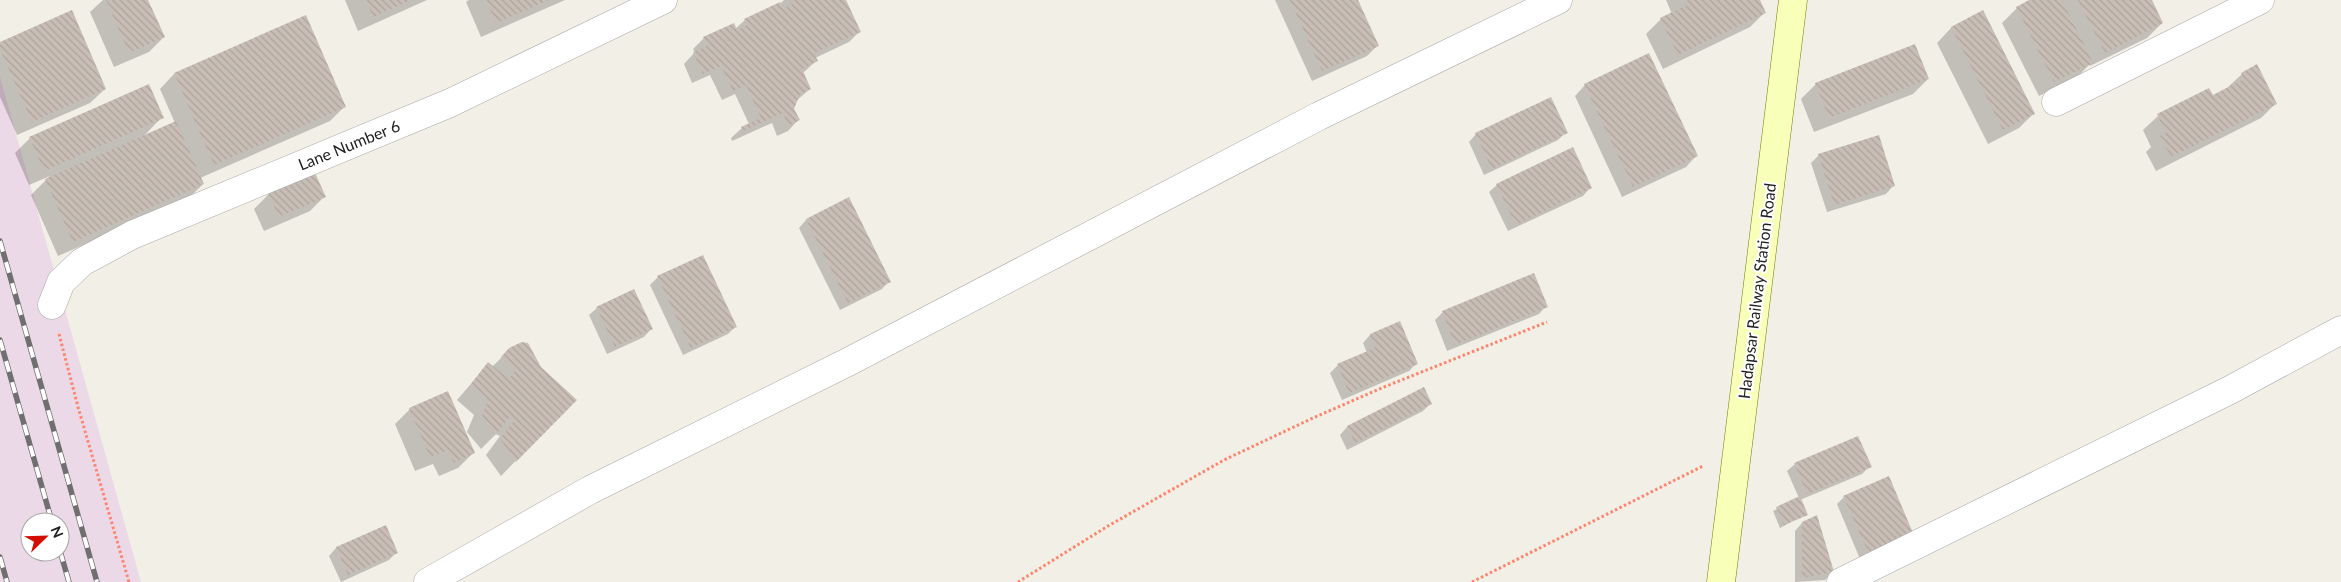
<svg xmlns="http://www.w3.org/2000/svg" width="2341" height="582" viewBox="0 0 2341 582" font-family="Lato,sans-serif">
<defs>
<pattern id="building-back-hatch" width="6" height="6" patternUnits="userSpaceOnUse" patternTransform="scale(1.25)"><rect width="6" height="6" fill="#c8beb6"/><path d="M-1 5l2 2M0 0l6 6M5-1l2 2" fill="none" stroke="#aca39c"/></pattern>
</defs>
<rect width="100%" height="100%" fill="#f2efe7"/>
<path fill="#ecd9e7" fill-rule="evenodd" d="M0 77 141 582H0ZM30 522H60V552H30Z"/>
<g fill="#0003">
<polygon points="103,0 147,0 164,37 149,52 114,67 90,12"/>
<polygon points="345,0 427,0 358,31"/>
<polygon points="469,0 565,0 481,37 466,2"/>
<polygon points="784,0 844,0 859,32 849,42 815,58 816,61 803,73 810,89 796,101 793,109 798,120 788,131 777,136 772,123 732,141 731,138 742,128 749,124 735,94 722,100 710,75 692,83 684,64 695,52 693,49 704,38 735,29 745,20 780,4"/>
<polygon points="1275,0 1357,0 1377,46 1367,56 1312,81"/>
<polygon points="1666,0 1759,0 1764,13 1750,27 1663,69 1646,34 1661,19 1672,14"/>
<polygon points="2032,0 2150,0 2162,23 2147,38 2090,66 2089,65 2077,77 2039,96 2002,23 2017,8"/>
<polygon points="1983,12 2033,114 2019,128 1988,144 1937,43 1951,28"/>
<polygon points="305,17 345,106 330,121 200,178 203,184 188,199 58,256 31,195 50,176 29,185 15,153 30,138 162,117 143,137 175,123 160,89 174,74"/>
<polygon points="0,43 105,89 90,103 17,135 0,97"/>
<polygon points="2242,74 2275,104 2261,118 2156,171 2146,152 2151,147 2143,130 2158,116 2212,96 2227,88"/>
<polygon points="1928,79 1913,94 1814,132 1801,99 1816,84"/>
<polygon points="1585,85 1696,156 1686,167 1622,197 1575,96"/>
<polygon points="1566,132 1558,140 1484,175 1469,142 1476,134"/>
<polygon points="1819,155 1893,186 1886,194 1827,212 1811,163"/>
<polygon points="1497,185 1590,188 1583,196 1508,231 1489,192"/>
<polygon points="269,194 325,196 310,211 264,231 254,209"/>
<polygon points="848,199 889,281 882,289 840,310 799,228 806,220"/>
<polygon points="1533,275 1546,306 1539,314 1447,351 1435,320 1442,313"/>
<polygon points="658,277 735,327 728,334 683,355 650,285"/>
<polygon points="597,308 651,329 644,337 607,354 589,315"/>
<polygon points="1399,323 1417,363 1409,371 1342,400 1330,373 1338,365 1367,353 1363,343 1370,335"/>
<polygon points="510,349 540,368 575,400 501,476 486,455 500,436 496,434 481,449 467,432 474,415 457,400 488,364 492,367"/>
<polygon points="1423,388 1431,403 1423,411 1347,450 1340,435 1347,427"/>
<polygon points="447,392 473,453 458,468 439,476 433,464 415,471 395,424 410,409"/>
<polygon points="1795,464 1870,466 1862,474 1800,500 1806,514 1780,528 1773,511 1799,498 1787,471"/>
<polygon points="1844,497 1912,533 1860,559 1837,504"/>
<polygon points="1802,523 1833,572 1825,580 1795,582 1795,531"/>
<polygon points="385,527 396,553 389,560 341,582 329,556 336,548"/>
</g>
<g fill="url(#building-back-hatch)">
<polygon points="106,0 148,0 165,37 129,53"/>
<polygon points="366,0 411,0 373,17"/>
<polygon points="486,0 549,0 496,23"/>
<polygon points="789,0 846,0 861,32 814,53 818,61 802,69 811,89 800,94 794,109 800,120 788,126 783,113 743,131 741,127 761,118 746,85 733,91 721,66 703,74 693,52 707,46 703,37 734,23 737,30 747,25 744,19 780,2 783,8 792,5"/>
<polygon points="1290,0 1358,0 1379,46 1322,71"/>
<polygon points="1687,0 1760,0 1766,13 1678,55 1660,18 1689,4"/>
<polygon points="2029,0 2062,0 2093,63 2054,82 2016,7"/>
<polygon points="2078,0 2152,0 2163,23 2105,53"/>
<polygon points="72,10 106,89 32,122 0,49 0,42"/>
<polygon points="1983,10 2035,114 2003,130 1951,27"/>
<polygon points="306,15 346,107 214,165 174,73"/>
<polygon points="1915,44 1929,79 1829,118 1815,83"/>
<polygon points="1649,53 1698,156 1633,187 1584,84"/>
<polygon points="2257,64 2277,104 2171,157 2160,136 2166,133 2157,114 2209,88 2213,95 2244,79 2241,73"/>
<polygon points="149,84 164,118 44,171 29,137"/>
<polygon points="1551,97 1568,133 1492,169 1475,133"/>
<polygon points="176,121 204,184 73,242 45,179"/>
<polygon points="1879,135 1895,186 1834,205 1818,154"/>
<polygon points="1573,147 1592,188 1516,225 1496,184"/>
<polygon points="315,173 326,197 279,217 268,193"/>
<polygon points="849,197 891,282 848,303 806,219"/>
<polygon points="703,255 737,327 691,348 657,276"/>
<polygon points="1534,273 1548,307 1455,345 1442,311"/>
<polygon points="634,289 653,329 615,347 596,307"/>
<polygon points="1400,321 1418,364 1349,393 1337,364 1375,348 1370,334"/>
<polygon points="522,342 528,343 541,367 577,400 516,462 500,439 514,421 509,418 496,435 482,416 488,400 471,384 488,362 509,379 515,371 501,357 509,348"/>
<polygon points="1424,387 1432,404 1355,443 1347,426"/>
<polygon points="448,391 475,453 454,463 448,450 430,457 409,408"/>
<polygon points="1858,436 1872,467 1807,494 1794,463"/>
<polygon points="1889,476 1913,533 1868,552 1843,496"/>
<polygon points="1800,496 1808,515 1784,525 1776,507"/>
<polygon points="1817,515 1834,572 1802,578 1802,522"/>
<polygon points="386,525 398,553 348,575 336,547"/>
</g>
<g fill="none" stroke-linecap="round" stroke-linejoin="round">
<defs>
<g id="street">
<polyline points="2056,102 2260,0"/>
<polyline points="52,305 61,282 82,262 132,235 450,103 663,0"/>
<polyline points="428,582 590,490 848,362 1319,116 1558,0"/>
<polyline points="1841,582 2230,390 2341,330"/>
</g>
<polyline id="secondary" points="1721,582 1793,0"/>
</defs>
<use href="#street" stroke="#a8a8a8" stroke-width="29"/>
<use href="#secondary" stroke="#6b8100" stroke-width="29"/>
<g stroke="#ff846c" stroke-width="3" stroke-dasharray="2.5 2.5" stroke-linecap="butt">
<polyline points="59,334 78,407 129,582"/>
<polyline points="1018,582 1108,526 1224,460 1313,418 1384,387 1547,322"/>
<polyline points="1472,582 1703,466"/>
</g>
<use href="#street" stroke="#fff" stroke-width="28"/>
<use href="#secondary" stroke="#f7ffb9" stroke-width="28"/>
<defs>
<g id="rail">
<polyline points="0,241 97,582"/>
<polyline points="0,340 52,522"/>
<polyline points="60,551 69,582"/>
<polyline points="0,557 7,582"/>
</g>
</defs>
<use href="#rail" stroke="#6f6f6f" stroke-width="5.5"/>
<use href="#rail" stroke="#fff" stroke-width="4" stroke-dasharray="11" stroke-linecap="butt"/>
</g>
<g text-anchor="middle" stroke-width="4" stroke-linejoin="round" paint-order="stroke">
<g font-size="16" fill="#212121" stroke="#fff">
<text transform="translate(349 145) rotate(-22)" y="6">Lane Number 6</text>
<text transform="translate(1757 291) rotate(-83)" y="6">Hadapsar Railway Station Road</text>
</g>
</g>
<g transform="translate(45 537) rotate(67)"><circle r="24" fill="#ffffff" stroke="#a6a6a6"/>
<path d="M0-4L9 19L0 12L-9 19Z" fill="#d30d00"/>
<text y="-8" font-size="14" font-weight="bold" text-anchor="middle" fill="#212121">N</text>
</g>
</svg>
